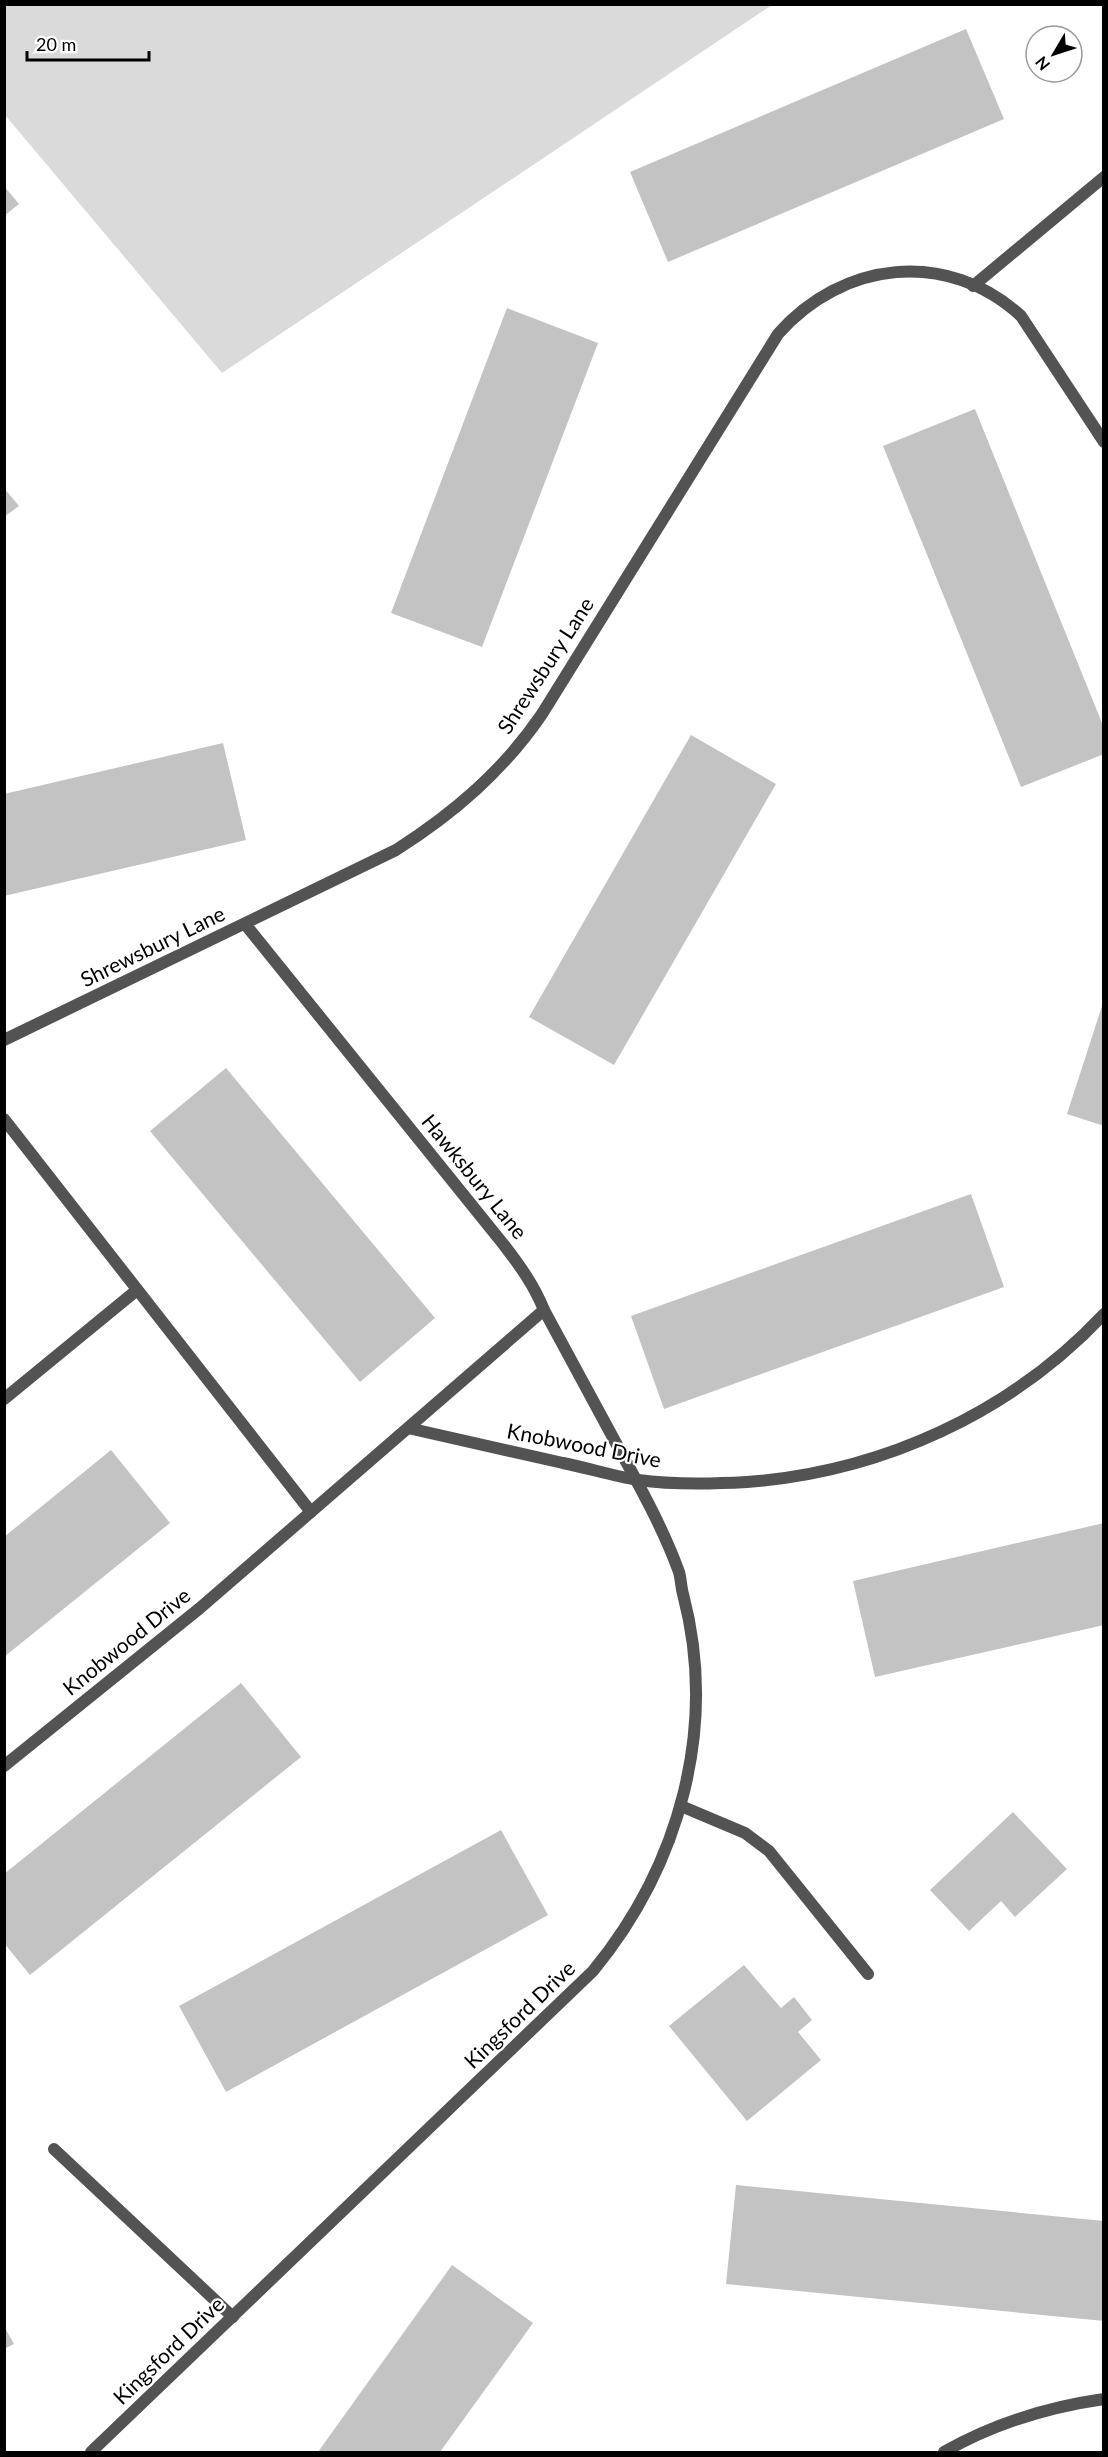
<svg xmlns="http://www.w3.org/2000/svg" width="1108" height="2457" viewBox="0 0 1108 2457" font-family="Lato,sans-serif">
<rect width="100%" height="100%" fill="#fff"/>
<polygon fill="#dadada" points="4,5 5,4 772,5 222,373 5,115"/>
<g fill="#c3c3c3">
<polygon points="966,29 1004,119 668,262 630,172"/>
<polygon points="4,186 19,204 4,216"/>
<polygon points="507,308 598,343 482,647 391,613"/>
<polygon points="975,409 1104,728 1104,754 1021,787 883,446"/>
<polygon points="4,488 19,506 4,517"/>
<polygon points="691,735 776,784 614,1065 529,1017"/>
<polygon points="223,743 246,840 4,896 4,794"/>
<polygon points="1103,1003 1104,1003 1104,1126 1067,1114"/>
<polygon points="226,1068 435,1318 360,1382 150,1131"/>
<polygon points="971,1194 1004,1287 664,1409 631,1316"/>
<polygon points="111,1450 170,1523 4,1657 4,1537"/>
<polygon points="1104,1523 1104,1625 875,1677 853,1581"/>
<polygon points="241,1683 301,1757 30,1975 4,1943 4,1874"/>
<polygon points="1013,1812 1067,1869 1015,1917 1001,1901 969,1931 930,1890"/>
<polygon points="501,1830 548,1915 226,2092 179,2006"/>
<polygon points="744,1965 781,2008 794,1997 812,2020 798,2032 821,2060 747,2121 669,2026"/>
<polygon points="736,2185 1104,2221 1104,2321 726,2284"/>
<polygon points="452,2265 533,2323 440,2452 318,2452"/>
<polygon points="4,2326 14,2344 4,2349"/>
</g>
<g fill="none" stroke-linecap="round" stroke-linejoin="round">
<g stroke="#535353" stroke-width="12">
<polyline points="4,1399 137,1290"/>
<polyline points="681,1806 745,1833 769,1851 868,1974"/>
<polyline points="54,2149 233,2317"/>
</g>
<g stroke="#535353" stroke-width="12">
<polyline points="973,286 1104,177"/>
<path d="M4 1040 396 850C454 813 503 771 542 714L778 334C842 261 947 248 1021 316L1104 442"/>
<polyline points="4,1119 311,1512"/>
<path d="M408 1428C459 1440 511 1451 563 1463 588 1468 613 1476 638 1480 674 1485 711 1484 747 1482 882 1472 1011 1413 1104 1314"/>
<polyline points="4,1766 200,1608 544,1310"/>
<path d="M91 2452 593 1971C680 1865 718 1727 683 1594 681 1587 681 1579 679 1572 663 1528 640 1487 617 1445 593 1400 568 1355 544 1310 534 1285 520 1266 504 1245L245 924"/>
<path d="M944 2452C993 2424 1048 2407 1104 2399"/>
</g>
</g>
<g text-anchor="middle" stroke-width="4.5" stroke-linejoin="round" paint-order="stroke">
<g font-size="21" fill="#000" stroke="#fff">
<text transform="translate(546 666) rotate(-57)" y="7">Shrewsbury Lane</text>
<text transform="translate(153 947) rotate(-26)" y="7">Shrewsbury Lane</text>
<text transform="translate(474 1177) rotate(51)" y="7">Hawksbury Lane</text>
<text transform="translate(584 1446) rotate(11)" y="7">Knobwood Drive</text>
<text transform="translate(127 1642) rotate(-39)" y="7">Knobwood Drive</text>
<text transform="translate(520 2015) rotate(-44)" y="7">Kingsford Drive</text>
<text transform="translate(169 2351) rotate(-44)" y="7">Kingsford Drive</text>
</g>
</g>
<rect width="1108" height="2457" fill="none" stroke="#000000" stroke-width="12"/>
<g transform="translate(1054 54) rotate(231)"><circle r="28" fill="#ffffff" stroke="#999999" stroke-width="1.5"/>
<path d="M0-4.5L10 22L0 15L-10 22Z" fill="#000000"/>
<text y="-9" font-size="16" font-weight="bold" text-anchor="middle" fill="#000000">N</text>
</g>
<path d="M27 51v9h122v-9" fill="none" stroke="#000000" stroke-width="3"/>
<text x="36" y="51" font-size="18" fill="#000000" stroke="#ffffff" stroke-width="4.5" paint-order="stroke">20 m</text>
</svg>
